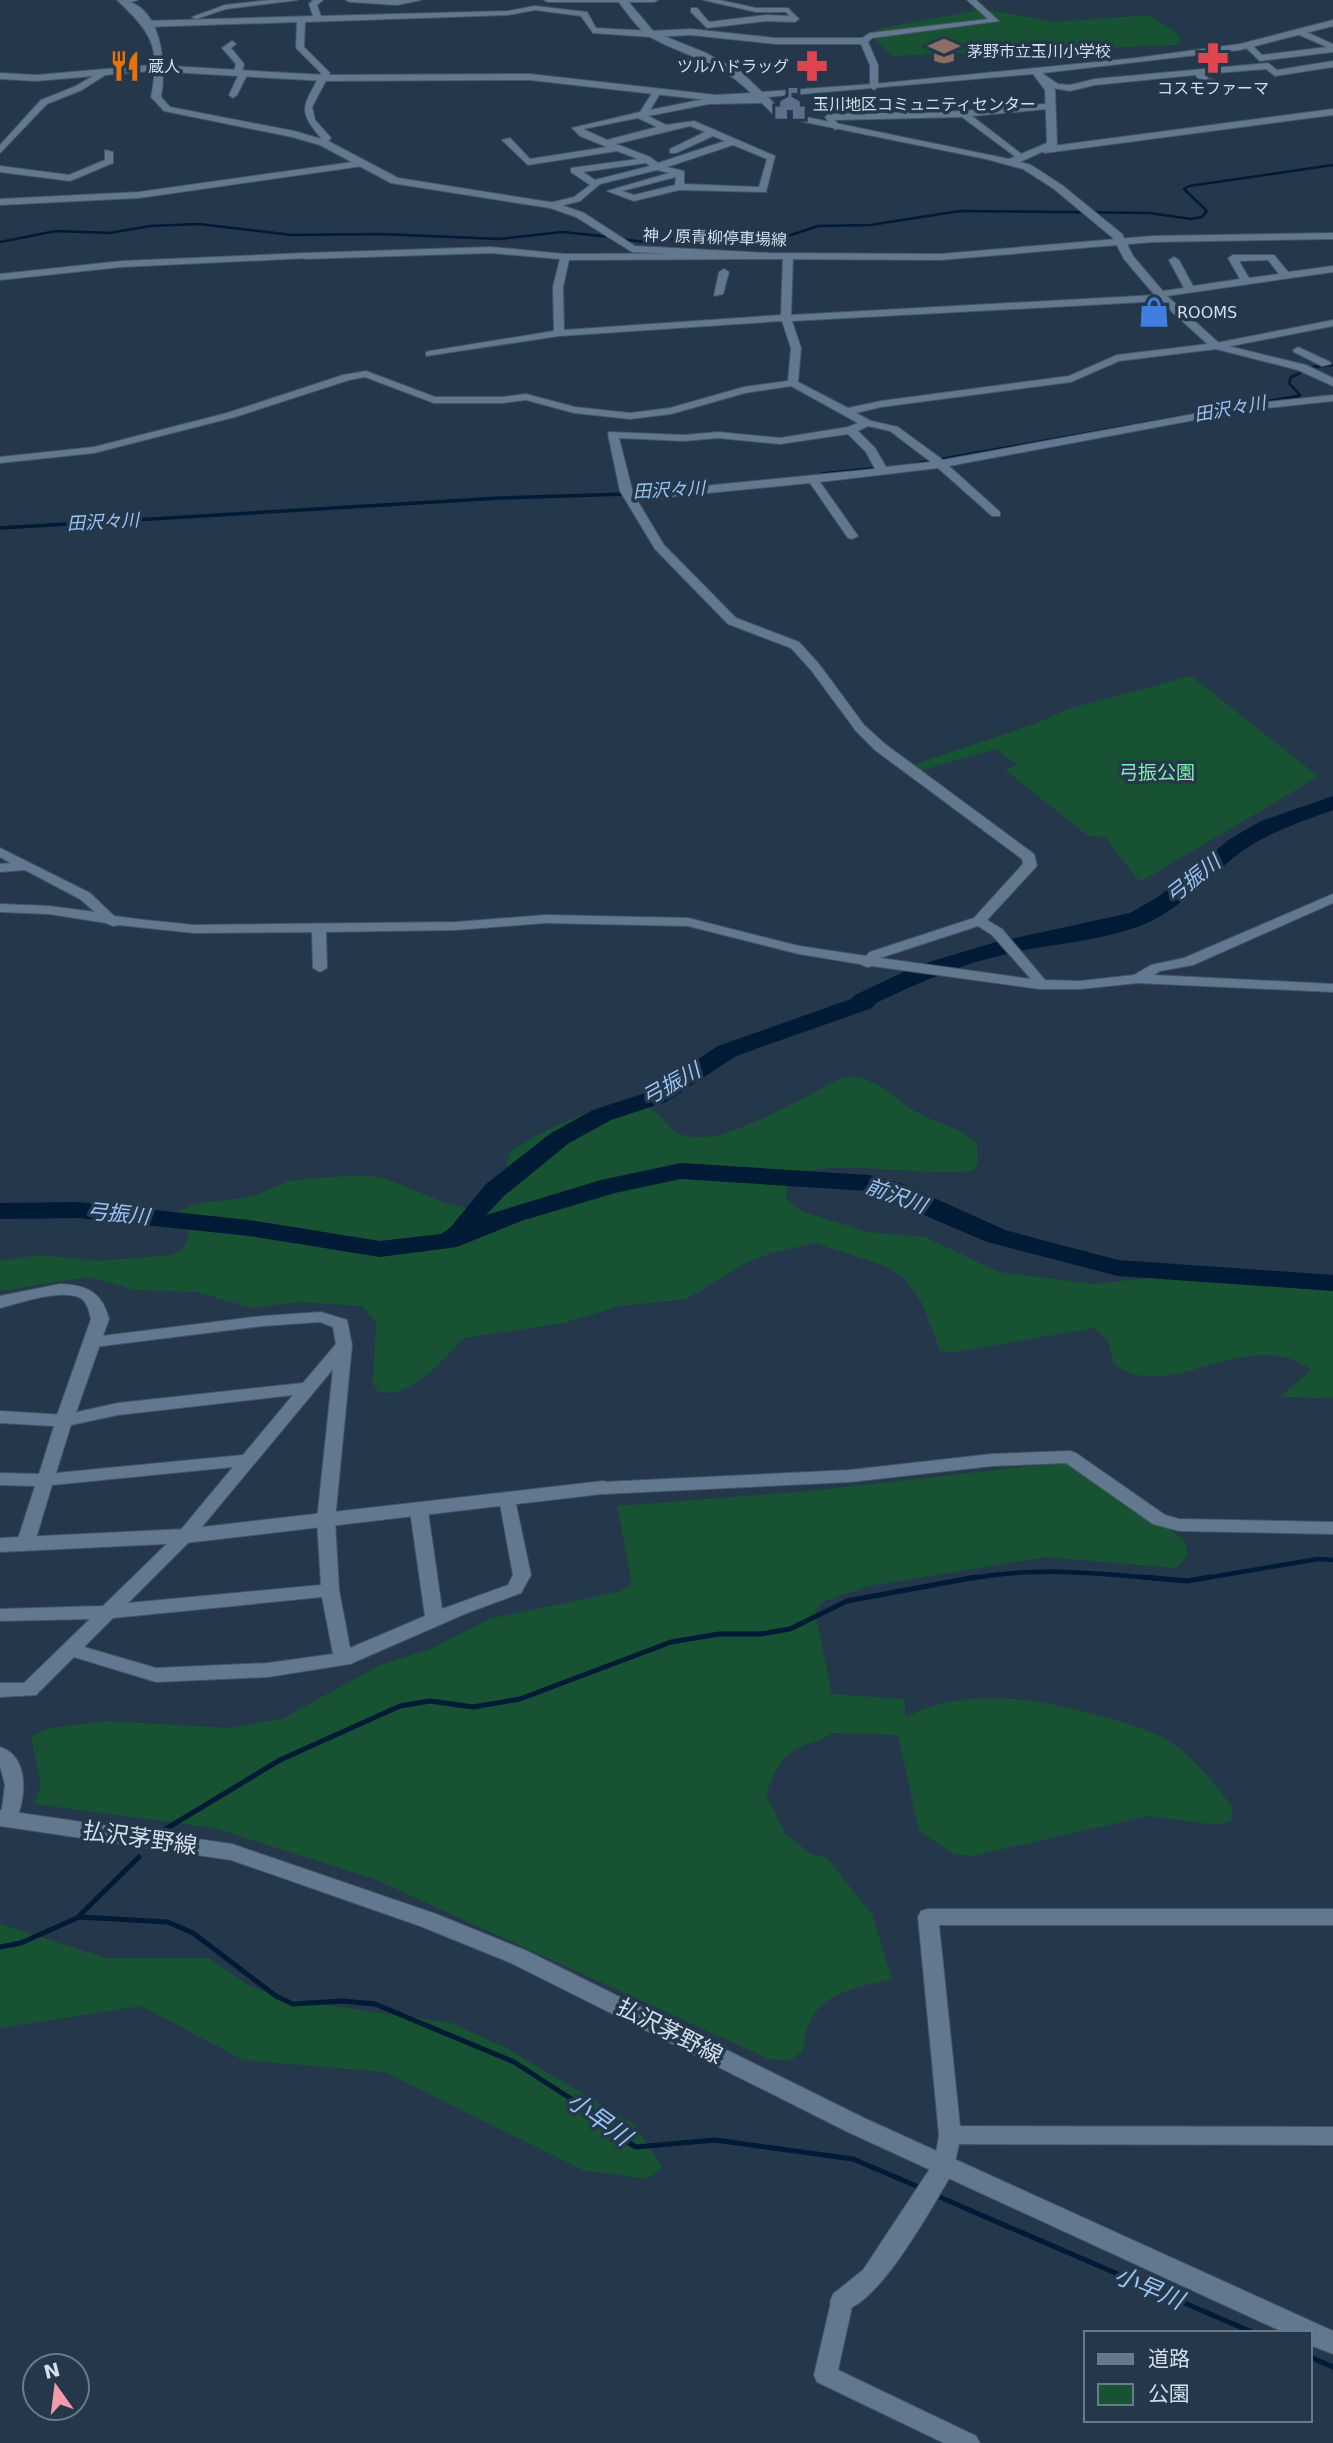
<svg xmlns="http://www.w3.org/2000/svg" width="1333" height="2443" viewBox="0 0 1333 2443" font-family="'DejaVu Sans','Noto Sans JP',sans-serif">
<rect width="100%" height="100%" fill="#24374b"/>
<g fill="#175332">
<polygon points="983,9 1054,22 1149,15 1177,33 1181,40 1176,45 891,56 871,34 877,29"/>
<path d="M1191 676 1318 776C1260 813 1199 846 1140 882L1105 837 1088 836 1005 770 1017 765 996 749 919 771 912 765 1034 724 1068 709Z"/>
<path d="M856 1077C889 1085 887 1094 913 1110 933 1123 960 1126 977 1144L978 1161 974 1170C928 1180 818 1153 788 1181L786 1198 801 1211 868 1232 925 1237 999 1272 1093 1284 1139 1279 1164 1272 1269 1284 1333 1282V1398L1280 1397 1311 1370C1249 1322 1166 1408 1113 1363L1109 1343 1095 1328 955 1352 940 1351 922 1303 903 1277 882 1265 815 1243 771 1253 746 1263 687 1299 620 1306 564 1323 464 1338 431 1372 407 1388 393 1393 378 1392 373 1383 376 1322 362 1306 299 1302 252 1308 196 1292 135 1290 88 1277 0 1291V1261L39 1255 99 1261 172 1255 183 1249 189 1237 179 1211C201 1199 228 1202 252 1196 264 1193 275 1186 287 1182 300 1178 366 1174 378 1177 407 1183 462 1219 491 1206 517 1194 500 1169 511 1151 537 1134 623 1088 651 1109 675 1126 667 1138 705 1137 739 1136 809 1094 842 1078Z"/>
<path d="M1068 1462 1183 1539C1190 1552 1188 1558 1176 1568L1046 1557 869 1586 824 1601 815 1611 832 1694 904 1699 906 1717C968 1684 1046 1700 1111 1719 1135 1726 1159 1732 1179 1748 1199 1764 1218 1788 1233 1808L1231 1821 1215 1825 1149 1816 972 1856 954 1854 919 1831 898 1735 832 1733C822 1742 808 1742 796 1749 779 1759 772 1777 766 1795L785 1833 811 1854 827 1858 872 1914 892 1979C847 1990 807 1994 803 2051L789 2061 769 2059 374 1879 214 1828 34 1804 41 1784 31 1737 49 1728 106 1721 229 1728 282 1719 380 1665 431 1649 489 1619 621 1591 632 1584 617 1506 809 1491Z"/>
<polygon points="0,1924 107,1958 209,1958 250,1986 284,1999 452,2023 506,2048 634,2124 662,2167 647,2179 582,2170 385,2072 243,2060 141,2006 0,2028"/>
</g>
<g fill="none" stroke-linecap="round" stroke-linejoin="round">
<g stroke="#011a36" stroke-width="2.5">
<polyline points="620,239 645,242 700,236 779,239 818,226 870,225 960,211 1150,213 1191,219 1202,217 1207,211 1184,189 1189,186 1333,165"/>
<polyline points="0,242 56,231 110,233 150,226 199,224 292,235 382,234 499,239 562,232 611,237"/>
<polyline points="1313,367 1333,365"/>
<polyline points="1297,398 1300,395 1289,383 1291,377 1300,373"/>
</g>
<g stroke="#011a36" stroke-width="3.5">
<polyline points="916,464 1299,396"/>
<polyline points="822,474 880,468"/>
<polyline points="0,528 500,498 626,494"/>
</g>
<g stroke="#011a36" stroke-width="4.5">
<path d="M966 1579C1037 1566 1093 1573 1163 1579"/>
<polyline points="1200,1579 1318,1559 1333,1560"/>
</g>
<g stroke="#011a36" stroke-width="5">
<polyline points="1144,1577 1187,1581 1210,1577"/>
<polyline points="164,1830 280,1760 400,1706 430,1701 473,1707 520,1699 671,1642 719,1634 760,1634 790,1629 847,1601 976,1577"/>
<polyline points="79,1916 139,1857"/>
<polyline points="0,1947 21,1943 79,1917 168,1922 193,1933 276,1996 293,2004 343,2001 375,2004 514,2062 593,2113 611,2132 636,2147 715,2140 853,2159 921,2188"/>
<polyline points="935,2195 1254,2333"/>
<polyline points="1310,2357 1333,2367"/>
</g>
<path fill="#011a36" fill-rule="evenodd" d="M1333 796V810C1303 821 1272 831 1245 849 1212 873 1184 906 1147 923 1106 941 1055 943 1011 953 963 963 920 982 876 1003L872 1008 736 1056 666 1102 611 1120 569 1143 504 1196 486 1215 601 1180 681 1163 869 1175 901 1183 1005 1230 1118 1260 1333 1275V1291L1118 1276 987 1242 868 1191 681 1179 615 1193 521 1221 457 1247 380 1257 249 1236 79 1218 0 1219V1203L79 1202 249 1220 380 1241 441 1234 450 1228 486 1184 551 1133 593 1110 648 1092 718 1046 851 999 855 995 916 966 996 942 1130 913 1158 897 1230 839 1261 821Z"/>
<defs>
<g id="minor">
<polygon points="123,0 138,0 125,4 121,2"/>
<polygon points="270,0 298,0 226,9 196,19 192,17 225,5"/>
<path d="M313 0H323L317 5 321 16 508 11 535 6 587 12 596 28 651 31 691 29 775 38H862L870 33 988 19 967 0H976L999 21 872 38 868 42 878 65V87L874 90 870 87V65L861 44H775L691 35 651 37 593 33 581 16 535 10 508 15 305 22 304 47 330 73 312 107 315 120 331 138 324 146 321 145V138C295 108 305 105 321 73L296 48 297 22 145 27 141 24 145 21 313 16 309 4Z"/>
<polygon points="346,0 421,0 397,5 350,2"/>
<polygon points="544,0 658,0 654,2 548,2"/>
<polygon points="703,0 719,0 756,8 788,8 799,19 795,22 766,21 707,28 691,12 691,8 697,8 709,22 766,15 789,16 786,12 756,12"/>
<polygon points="1300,29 1333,44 1333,52 1260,61 1243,45 1250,43 1262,55 1327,47 1297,34 1297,30"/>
<polygon points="232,41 236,44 231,48 244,64 242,73 247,75 237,95 233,98 229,95 238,76 233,74 236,64 222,48"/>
<polygon points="1333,61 1333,67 1275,76 1266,69 1204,74 1209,79 1216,80 1217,82 1213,85 1204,84 1195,75 1095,85 1070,91 1053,88 1036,76 1043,74 1058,84 1070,85 1095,79 1268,63 1277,70"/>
<polygon points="103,70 110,72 82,90 47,104 0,153 0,145 41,100 76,86"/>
<path d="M657 89 661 92 650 110 709 98H767V102L764 103 709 104 648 116 666 125 694 121 775 156 766 192 679 190 634 201 607 191 669 173 657 170 600 184 580 201 552 208 549 207V203L574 197 590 185 571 172V168L638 159 617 151 528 165 502 140 510 138 530 159 607 147 580 136 572 128 640 112 654 90ZM638 118 657 127 607 140 583 129ZM690 126 705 132 670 149V153H676L713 136 725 141 658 163 650 157 616 144ZM733 145 767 159 759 187 684 184V171L667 167ZM646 163 650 166 595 180 583 172ZM676 177 675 185 634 195 622 191Z"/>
<polygon points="1044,104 1047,105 1047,109 972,116 1024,156 1024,160 1021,161 962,117 835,120 840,127 835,130 825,117 829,114 964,111"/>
<polygon points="1333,109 1333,115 1045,153 1040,150 1045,147"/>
<polygon points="105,150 113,152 113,163 70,181 0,172 0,166 69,175 105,160"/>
<polygon points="360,161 365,164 363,166 139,198 0,205 0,199 139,192"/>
<path d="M491 247 565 254 768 253 773 256 768 259 569 260 563 287 564 330 781 315 783 256 788 253 793 256 791 315 1156 295V292L1184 288 1169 260 1174 257 1179 260 1193 286 1240 279 1228 258 1233 255H1274L1288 272 1333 266V272L1167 296V300L1163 301 792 321 801 348 798 382 848 408 881 401 1069 376 1117 355 1216 343 1333 320V326L1216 349 1119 361 1071 382 881 407 856 413 871 421 898 427 943 460 1248 404 1333 395V401L1248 410 949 466 1000 512V516H992L938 468 820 482 858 536 852 539 848 538 810 483 637 500 664 545 736 618 799 642 819 664 864 725 885 744 1034 854 1037 865 1035 868 987 920 1002 929 1045 980 1080 981 1134 975 1151 965 1184 958 1333 894V903L1193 965 1160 971 1154 975 1333 984V992L1138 983 1080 989H1039L872 966 867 967 860 964 799 954 688 926 545 923 456 930 326 932 327 968 320 972 313 968 312 932 194 933 118 925 113 926 106 923 49 914 0 912V904L49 906 95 912 80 899 25 870 0 872V864L11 863 0 857V848L90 893 114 916 145 920 194 925 456 922 545 915 688 918 799 946 866 956 870 952 974 918 1023 864 1022 859 875 750 856 731 811 670 791 648 728 624 655 549 620 491 608 434 609 432 684 435 718 432 780 438 848 427 858 423 791 386 745 393 671 414 630 419 574 413 526 400 503 403H434L365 377 349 380 235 417 94 453 0 463V457L94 447 227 413 343 375 366 371 435 397H503L526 394 575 407 630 413 670 408 744 387 788 381 791 348 782 321 559 336 426 356V352L430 351 554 331 553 287 560 259 491 253 305 259 300 256 305 253ZM1268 260 1279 274 1249 278 1239 261ZM868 426 890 431 931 462 886 467 875 448 858 431ZM848 434 866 452 875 469 633 493 619 438 684 441 718 438 780 444ZM978 926 992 935 1031 979 880 958Z"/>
<polygon points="724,269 729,272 723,294 714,296 719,272"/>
<polygon points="1298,347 1330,362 1331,364 1322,366 1294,352 1293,350"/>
<path d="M321 1312 347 1320 352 1345 335 1520 339 1590 350 1648 425 1616 410 1511 413 1507H425L428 1511 442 1609 508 1585 513 1575 499 1499 502 1495H514L531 1575 521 1593 467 1613 350 1664 268 1677 156 1682 74 1657 36 1695 0 1697V1683H24L90 1619 0 1621V1609L103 1606 179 1532 233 1467 52 1485 34 1545 31 1549H19L16 1545 35 1486 0 1485V1473L39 1474 54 1426 0 1423V1411L64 1415 118 1403 303 1383 336 1344 333 1327 320 1322 263 1326 94 1347 86 1342 94 1337 263 1316ZM333 1369 317 1520 321 1585 128 1603 191 1540ZM293 1395 243 1455 56 1473 71 1425 118 1415ZM322 1597 333 1654 268 1663 156 1668 84 1647 113 1618Z"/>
<polygon points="1070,1451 1076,1453 1165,1515 1179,1519 1333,1522 1333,1534 1179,1531 1153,1524 1066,1463 992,1466 850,1482 603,1494 597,1492 594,1488 597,1484 603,1482 850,1470 992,1454"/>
<path d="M0 1747C31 1757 26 1802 14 1824L7 1826 0 1824 5 1785 0 1766Z"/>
<polygon points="928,1909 1333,1909 1333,1925 939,1925 960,2126 1333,2127 1333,2145 959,2144 953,2171 945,2174 937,2171 934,2165 939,2135 918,1917 921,1911"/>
<polygon points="842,2292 850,2295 853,2302 838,2370 976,2436 980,2443 944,2443 817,2382 814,2375 831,2302 834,2295"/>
</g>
<g id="tertiary">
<path d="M617 0H627L654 32 706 53 741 72 762 92 874 84 1136 58 1240 44 1333 20V26L1240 50 1043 73 1055 90 1057 145 1020 162 1031 165 1062 185 1122 234 1133 256 1167 296 1220 344 1306 365 1333 378V386L1298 370 1212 348 1159 300 1124 259 1113 238 1054 189 1023 169 986 159 775 116 757 98 716 101 530 80 325 81 152 71 36 81 0 79V73L36 75 152 65 325 75 530 74 716 95 751 93C720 62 687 57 650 37 638 30 626 11 617 0ZM1033 74 1045 90 1047 143 1009 159 782 112 768 97Z"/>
<polygon points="305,253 310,256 309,258 122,267 0,280 0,274 122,261"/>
<path d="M60 1284C87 1285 102 1292 109 1319L73 1421 64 1427 55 1421 91 1319C89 1312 88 1304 82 1299 65 1287 19 1303 0 1308V1296Z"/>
<polygon points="603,1481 610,1483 613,1488 610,1493 185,1543 0,1552 0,1538 185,1529"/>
<path d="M945 2155 953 2158 957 2165 953 2172C935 2201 871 2323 833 2310L830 2302 833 2294 863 2270 937 2158Z"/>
</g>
<g id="secondary">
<path d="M117 0C162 0 167 65 161 97L170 107 294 131 328 141 398 178 556 203 584 213 635 246 770 253 940 254 1153 236 1333 233V239L1153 242 940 260 770 259 632 252 576 217 550 208 391 183 320 145 292 137 164 111 151 97C161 47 152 33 117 0Z"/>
<polygon points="0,1810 232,1844 436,1914 527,1951 864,2118 1333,2331 1333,2354 1310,2345 1310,2333 1285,2333 848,2132 511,1963 420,1926 231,1860 0,1826"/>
</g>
</defs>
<use href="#minor" stroke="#445465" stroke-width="2"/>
<use href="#tertiary" stroke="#445465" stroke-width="2"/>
<use href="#secondary" stroke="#445465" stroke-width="2"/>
<use href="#minor" fill="#62788e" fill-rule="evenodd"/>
<use href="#tertiary" fill="#62788e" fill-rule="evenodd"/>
<use href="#secondary" fill="#62788e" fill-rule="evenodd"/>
</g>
<defs>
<symbol id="school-bare" viewBox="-9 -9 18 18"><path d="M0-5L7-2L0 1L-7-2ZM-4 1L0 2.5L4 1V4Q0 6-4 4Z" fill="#8d6e63" stroke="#24374b" stroke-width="2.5" paint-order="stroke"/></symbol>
<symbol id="pharmacy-bare" viewBox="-9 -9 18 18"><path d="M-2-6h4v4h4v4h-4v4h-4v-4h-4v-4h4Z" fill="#e0444e" stroke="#24374b" stroke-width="2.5" paint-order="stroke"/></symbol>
<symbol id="restaurant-bare" viewBox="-9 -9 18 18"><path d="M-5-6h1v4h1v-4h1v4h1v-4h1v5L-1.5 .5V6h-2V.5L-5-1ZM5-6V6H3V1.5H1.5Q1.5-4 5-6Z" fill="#e8710a" stroke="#24374b" stroke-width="2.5" paint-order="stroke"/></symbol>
<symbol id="civic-bare" viewBox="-9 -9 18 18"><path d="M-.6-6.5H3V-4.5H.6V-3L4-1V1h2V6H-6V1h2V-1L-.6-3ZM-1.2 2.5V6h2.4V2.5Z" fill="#5c6f8a" stroke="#24374b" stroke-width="2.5" paint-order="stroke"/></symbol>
<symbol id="shop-bare" viewBox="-9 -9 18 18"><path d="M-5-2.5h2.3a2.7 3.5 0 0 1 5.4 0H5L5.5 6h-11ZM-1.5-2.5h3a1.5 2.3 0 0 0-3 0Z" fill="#3f7fe0" stroke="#24374b" stroke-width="2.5" paint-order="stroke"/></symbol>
</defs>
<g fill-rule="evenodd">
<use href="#school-bare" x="922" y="29" width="44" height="44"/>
<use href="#pharmacy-bare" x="1191" y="36" width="44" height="44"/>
<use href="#restaurant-bare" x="103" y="44" width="44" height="44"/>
<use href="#pharmacy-bare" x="790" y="44" width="44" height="44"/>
<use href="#civic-bare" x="768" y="82" width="44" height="44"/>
<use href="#shop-bare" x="1132" y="290" width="44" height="44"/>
</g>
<g text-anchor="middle" stroke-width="7" stroke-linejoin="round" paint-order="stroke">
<g font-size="16" fill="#d3dfec" stroke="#24374b" text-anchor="start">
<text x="967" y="57">茅野市立玉川小学校</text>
<text x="148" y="72">蔵人</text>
<text x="789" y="72" text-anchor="end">ツルハドラッグ</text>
<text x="1213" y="94" text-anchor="middle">コスモファーマ</text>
<text x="813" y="110">玉川地区コミュニティセンター</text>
<text x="1177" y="318">ROOMS</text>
</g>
<g font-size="16" fill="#d3dfec" stroke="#24374b">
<text transform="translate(715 237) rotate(2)" y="6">神ノ原青柳停車場線</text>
</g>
<g font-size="18" font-style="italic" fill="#9bc4f4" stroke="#24374b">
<text transform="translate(1230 409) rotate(-10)" y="6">田沢々川</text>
<text transform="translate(669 490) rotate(-3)" y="6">田沢々川</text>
<text transform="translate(103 522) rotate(-3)" y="6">田沢々川</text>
</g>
<g font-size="19" fill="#83edac" stroke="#24374b">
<text x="1157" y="779">弓振公園</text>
</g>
<g font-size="21" font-style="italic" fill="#9bc4f4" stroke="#24374b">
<text transform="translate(1193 879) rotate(-38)" y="7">弓振川</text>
<text transform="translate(671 1084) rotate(-29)" y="7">弓振川</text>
<text transform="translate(896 1196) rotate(20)" y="7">前沢川</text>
<text transform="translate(118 1214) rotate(6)" y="7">弓振川</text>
</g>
<g font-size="23" fill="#d3dfec" stroke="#24374b">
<text transform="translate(140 1838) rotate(8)" y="8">払沢茅野線</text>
<text transform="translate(670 2031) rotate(27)" y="8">払沢茅野線</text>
</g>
<g font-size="24" font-style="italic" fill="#9bc4f4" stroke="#24374b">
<text transform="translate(599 2119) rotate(36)" y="8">小早川</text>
<text transform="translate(1149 2288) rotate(23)" y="8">小早川</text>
</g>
</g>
<rect x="1084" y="2331" width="228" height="91" fill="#24374b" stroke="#6a7a8b" stroke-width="2"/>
<rect x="1098" y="2354" width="35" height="10" fill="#62788e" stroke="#6a7a8b" stroke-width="2"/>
<text x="1148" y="2366" font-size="21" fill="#d3dfec">道路</text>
<rect x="1098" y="2384" width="35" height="21" fill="#175332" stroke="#6a7a8b" stroke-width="2"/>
<text x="1148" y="2401" font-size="21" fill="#d3dfec">公園</text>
<g transform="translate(56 2387) rotate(346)"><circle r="33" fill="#24374b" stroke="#6a7a8b" stroke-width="2"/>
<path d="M0-5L12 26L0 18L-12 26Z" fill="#f39aac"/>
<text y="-10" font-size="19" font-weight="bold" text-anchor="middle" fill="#d3dfec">N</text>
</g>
</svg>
